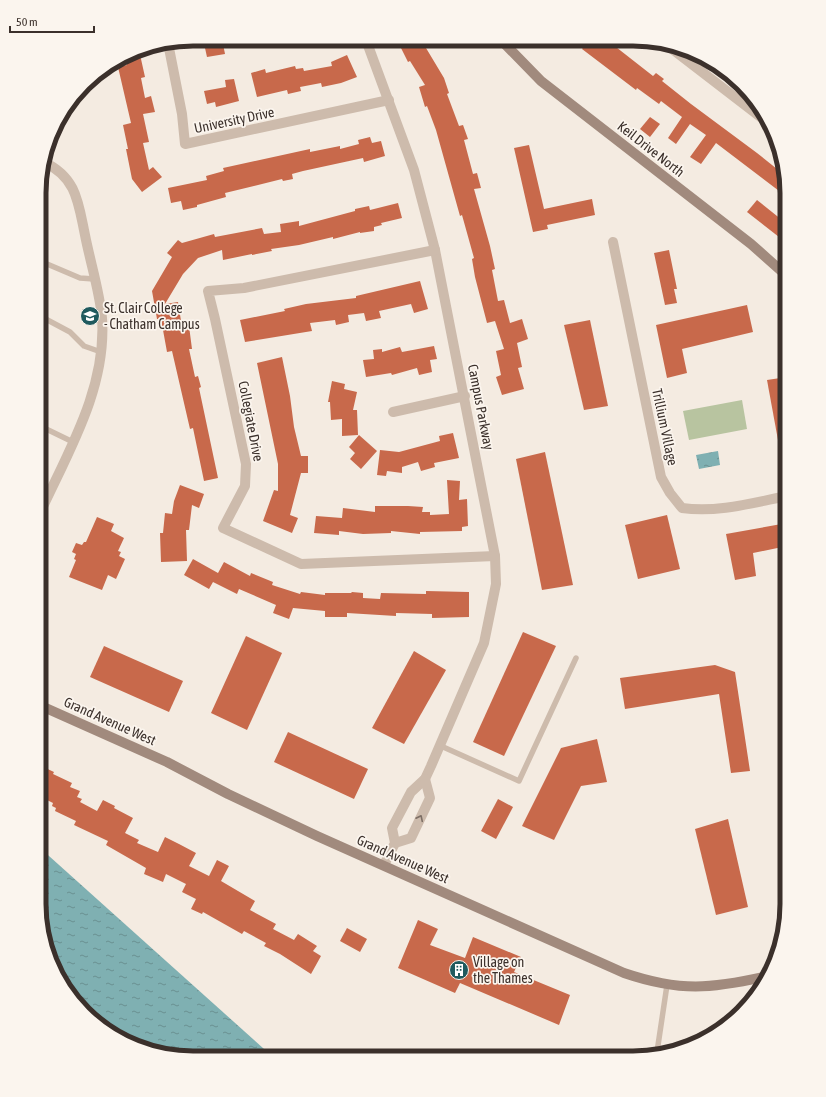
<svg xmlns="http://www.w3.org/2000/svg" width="826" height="1097" viewBox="0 0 826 1097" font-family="'Asap Condensed',sans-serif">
<defs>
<pattern id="water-ripples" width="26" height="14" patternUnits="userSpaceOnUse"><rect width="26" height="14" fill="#7fb0b2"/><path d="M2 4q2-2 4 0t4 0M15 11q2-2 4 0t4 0" fill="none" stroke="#699091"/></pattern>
</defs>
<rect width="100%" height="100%" fill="#f4ebe1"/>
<polygon fill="#b8c4a0" points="742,400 747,429 689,440 683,411"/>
<g fill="url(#water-ripples)">
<polygon points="718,451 720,465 699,469 696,455"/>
<polygon points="39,847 273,1057 173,1057 107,1032 77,1005 55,972 39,904"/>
</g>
<g fill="#c8694b">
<polygon points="203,39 222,39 225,54 207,57"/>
<polygon points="409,40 427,40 430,46 426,48 444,78 449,93 447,94 459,126 463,125 468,139 464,140 473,174 477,173 481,188 474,189 490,246 495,269 492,270 498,301 504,300 510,323 522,319 528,339 517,343 522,367 518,368 524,389 502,395 496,377 501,375 496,351 504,349 495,321 487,323 475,277 472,259 474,258 462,215 460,216 436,130 427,106 425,107 419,87 425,85 410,61 408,62 399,44"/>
<polygon points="589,40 607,40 653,76 656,73 664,79 662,81 691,104 757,153 782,173 787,197 716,143 701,164 690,157 706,135 690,124 676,144 668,138 682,117 661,101 659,104 637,88 636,90 582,49"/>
<polygon points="139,50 145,77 141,78 145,98 151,96 155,112 143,114 149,142 143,143 149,170 153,167 162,177 142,192 132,179 126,149 128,149 123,125 131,123 118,67 127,65 125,58"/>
<polygon points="347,55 357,77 341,83 322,87 321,83 300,87 301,91 288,94 287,90 257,97 251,73 265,69 266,73 295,66 296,69 303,68 304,71 332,66 331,62"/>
<polygon points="234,79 239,101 216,107 215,102 207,104 204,91 226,87 225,80"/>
<polygon points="650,117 660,124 650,137 640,129"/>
<polygon points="370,137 372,143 381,141 385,156 364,162 363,158 303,171 292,174 293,179 283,181 282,179 225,193 226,197 197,205 197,207 183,210 181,201 171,203 168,188 207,180 206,176 224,171 223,168 310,149 310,152 340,146 340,149 359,144 358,140"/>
<polygon points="529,145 544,209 592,199 595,215 547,225 548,229 533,232 514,148"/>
<polygon points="757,200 787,224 779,237 747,212"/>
<polygon points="398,203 402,218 381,223 382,225 374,227 374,231 360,233 360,232 333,239 333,237 299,245 271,249 272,251 252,255 252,254 223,260 222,250 198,258 183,274 165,304 178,302 182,327 189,326 192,349 189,349 195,377 198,376 201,387 199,388 218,478 204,481 193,428 190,429 172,351 167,352 161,319 157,319 152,291 172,257 167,253 178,240 182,243 214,234 215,237 262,228 264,234 281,232 280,224 299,221 299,226 355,211 355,209 369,206 370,210"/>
<polygon points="669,250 677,289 674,289 677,303 665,305 654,253"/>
<polygon points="420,281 428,309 414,313 411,304 379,311 381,318 366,321 364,313 348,315 349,322 336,325 335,320 310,323 312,331 245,342 240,320 285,311 284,309 306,304 356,298 356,296"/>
<polygon points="747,305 753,332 682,349 687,373 667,378 656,325"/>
<polygon points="590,320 608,406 584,410 564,325"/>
<polygon points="434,346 437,359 430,360 432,372 419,375 417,368 392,375 391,373 366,377 363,360 374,359 373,350 382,349 382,352 400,347 402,352"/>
<polygon points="282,357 290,396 294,427 301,456 308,456 308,473 301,473 290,515 298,518 292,533 263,521 274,490 278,491 278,464 257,363"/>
<polygon points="787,377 787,461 782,462 767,380"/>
<polygon points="332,381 345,384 344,389 357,392 353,410 357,410 358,435 342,436 342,419 331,420 330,402 328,402"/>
<polygon points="453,433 459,458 434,463 435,467 421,471 418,462 402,467 402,473 387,471 386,476 377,475 380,450 399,452 440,441 439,436"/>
<polygon points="359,435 377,451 361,469 350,459 355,453 349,447"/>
<polygon points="545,452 573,585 542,590 516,459"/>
<polygon points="447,480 460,481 459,500 467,499 468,526 462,527 462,531 420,532 420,534 391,531 391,533 363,534 339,531 339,535 314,533 316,516 342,518 343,508 375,512 375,506 408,506 423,507 422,512 430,512 430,515 449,514"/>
<polygon points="180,485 204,494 199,508 192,505 189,530 186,530 187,561 161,562 160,533 163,533 165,513 172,514 174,501"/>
<polygon points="667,515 680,569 638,579 625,525"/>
<polygon points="97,517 114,524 111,531 124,538 118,551 121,552 119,556 125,559 116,579 108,575 102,590 69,577 76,560 74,559 76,554 72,552 76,543 82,545 84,542 86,542"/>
<polygon points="787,523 787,546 753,553 756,576 735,580 726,534"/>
<polygon points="193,559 218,573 224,562 250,576 251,573 273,582 272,585 300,594 301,592 325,595 325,593 351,593 352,592 363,593 363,598 380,599 381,593 426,594 426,591 469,592 469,617 432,618 432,614 396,613 396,616 347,613 347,617 325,617 325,611 293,608 289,619 273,613 276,605 239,589 237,594 213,582 209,589 184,575"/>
<polygon points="523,632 556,646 504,756 473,742"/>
<polygon points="246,636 282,653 247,730 211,713"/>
<polygon points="104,646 183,681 169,712 90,677"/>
<polygon points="414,651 446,670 404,744 372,728"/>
<polygon points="715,665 735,672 750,771 731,773 719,694 625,709 620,678"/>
<polygon points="288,732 368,769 354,799 274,762"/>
<polygon points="597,739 607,782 581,786 554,840 522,826 561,748"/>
<polygon points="39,765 54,772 53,774 72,783 70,787 80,791 77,797 82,799 80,802 97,811 103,800 115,806 114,808 133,818 125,833 139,840 137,843 158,852 165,837 179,844 196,853 189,866 209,876 217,860 229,866 221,881 255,901 250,910 276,924 273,929 294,940 298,934 317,946 313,951 321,956 311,974 280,954 264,946 266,943 244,931 242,934 203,912 202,914 191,909 196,899 182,892 186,884 166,874 163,882 144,874 146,868 106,845 108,841 74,825 76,821 55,811 56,808 52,806 53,803 39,796"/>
<polygon points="498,799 513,807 496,839 481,831"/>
<polygon points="728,819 748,907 716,915 695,829"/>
<polygon points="418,920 438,929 430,945 465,958 473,937 521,957 514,972 570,995 559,1025 460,983 455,993 398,968"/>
<polygon points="347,928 367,939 360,952 340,941"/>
</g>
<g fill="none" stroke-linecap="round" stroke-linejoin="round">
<g stroke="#cdbbac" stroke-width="5.5">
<polyline points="40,261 80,278 94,279"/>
<polyline points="40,316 70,332 84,346 101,352"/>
<polyline points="40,426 73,442"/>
<polyline points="441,746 519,781 576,658"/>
<polyline points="657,1052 667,985"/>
</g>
<g stroke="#cdbbac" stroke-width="10">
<polyline points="366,40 414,170 435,250 495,556 496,584 484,643 431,766 425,779 411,792 392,828 395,843 384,865"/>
<polyline points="168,43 182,114 185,144 389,100"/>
<polyline points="667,45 771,125"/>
<path d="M613 242 661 477 670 493 682 508C717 513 752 503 787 496"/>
<polyline points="435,250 244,288 208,291 215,319 246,464 245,486 223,528 301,564 495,556"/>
<polyline points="393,412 465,396"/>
<path d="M40 513C68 452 107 388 102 318 100 293 90 261 85 235 78 202 77 178 44 162"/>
<polyline points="395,843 411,838 430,798 425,779"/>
</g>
<g stroke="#a18a7d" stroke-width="10">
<polyline points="501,40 541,81 751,244 787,276"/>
<path d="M39 705 167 762 228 794 317 836 624 973C680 992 711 989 768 976"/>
</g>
</g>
<defs><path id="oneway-chevron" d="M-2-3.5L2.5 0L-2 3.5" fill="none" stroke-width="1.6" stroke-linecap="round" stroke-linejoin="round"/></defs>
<use stroke="#7d6f65" href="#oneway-chevron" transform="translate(420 818) rotate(-64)"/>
<defs>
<symbol id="university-disc" viewBox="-11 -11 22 22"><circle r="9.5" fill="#1f5a5e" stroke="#fbf5ee"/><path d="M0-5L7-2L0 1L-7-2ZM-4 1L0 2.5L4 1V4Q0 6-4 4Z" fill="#fff"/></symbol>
<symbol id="building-disc" viewBox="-11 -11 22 22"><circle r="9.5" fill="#1f5a5e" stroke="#fbf5ee"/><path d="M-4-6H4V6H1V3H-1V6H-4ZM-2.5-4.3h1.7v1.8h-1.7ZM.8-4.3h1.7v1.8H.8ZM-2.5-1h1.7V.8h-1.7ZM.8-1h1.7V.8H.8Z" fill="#fff"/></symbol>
</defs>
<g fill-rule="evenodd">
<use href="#university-disc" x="79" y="305" width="22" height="22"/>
<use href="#building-disc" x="448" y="959" width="22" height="22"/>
</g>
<g text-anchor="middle" stroke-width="3.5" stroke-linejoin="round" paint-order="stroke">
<g font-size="14" fill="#3b302b" stroke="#fbf5ee">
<text transform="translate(234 120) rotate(-12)" y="5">University Drive</text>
<text transform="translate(651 149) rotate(38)" y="5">Keil Drive North</text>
<text transform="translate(481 407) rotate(79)" y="5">Campus Parkway</text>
<text transform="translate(251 421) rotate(79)" y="5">Collegiate Drive</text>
<text transform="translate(665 427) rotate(78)" y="5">Trillium Village</text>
<text transform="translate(110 721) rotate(24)" y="5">Grand Avenue West</text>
<text transform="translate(403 859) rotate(24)" y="5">Grand Avenue West</text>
</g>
<g font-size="14" fill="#3b302b" stroke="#fbf5ee" text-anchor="start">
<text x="104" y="313">St. Clair College<tspan x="104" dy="16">- Chatham Campus</tspan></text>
<text x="473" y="967">Village on<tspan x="473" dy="16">the Thames</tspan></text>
</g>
</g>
<path d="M0 0H826V1097H0ZM193 46H633A147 147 0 0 1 780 193V904A147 147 0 0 1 633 1051H193A147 147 0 0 1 46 904V193A147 147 0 0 1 193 46Z" fill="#fbf5ee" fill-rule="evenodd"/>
<path fill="none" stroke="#3b302b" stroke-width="5" d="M193 46H633A147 147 0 0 1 780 193V904A147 147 0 0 1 633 1051H193A147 147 0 0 1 46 904V193A147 147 0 0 1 193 46Z"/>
<path d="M10 26v6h84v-6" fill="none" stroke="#3b302b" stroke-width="2"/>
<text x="16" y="26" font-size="12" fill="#3b302b" stroke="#fbf5ee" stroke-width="3" paint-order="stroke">50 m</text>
</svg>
